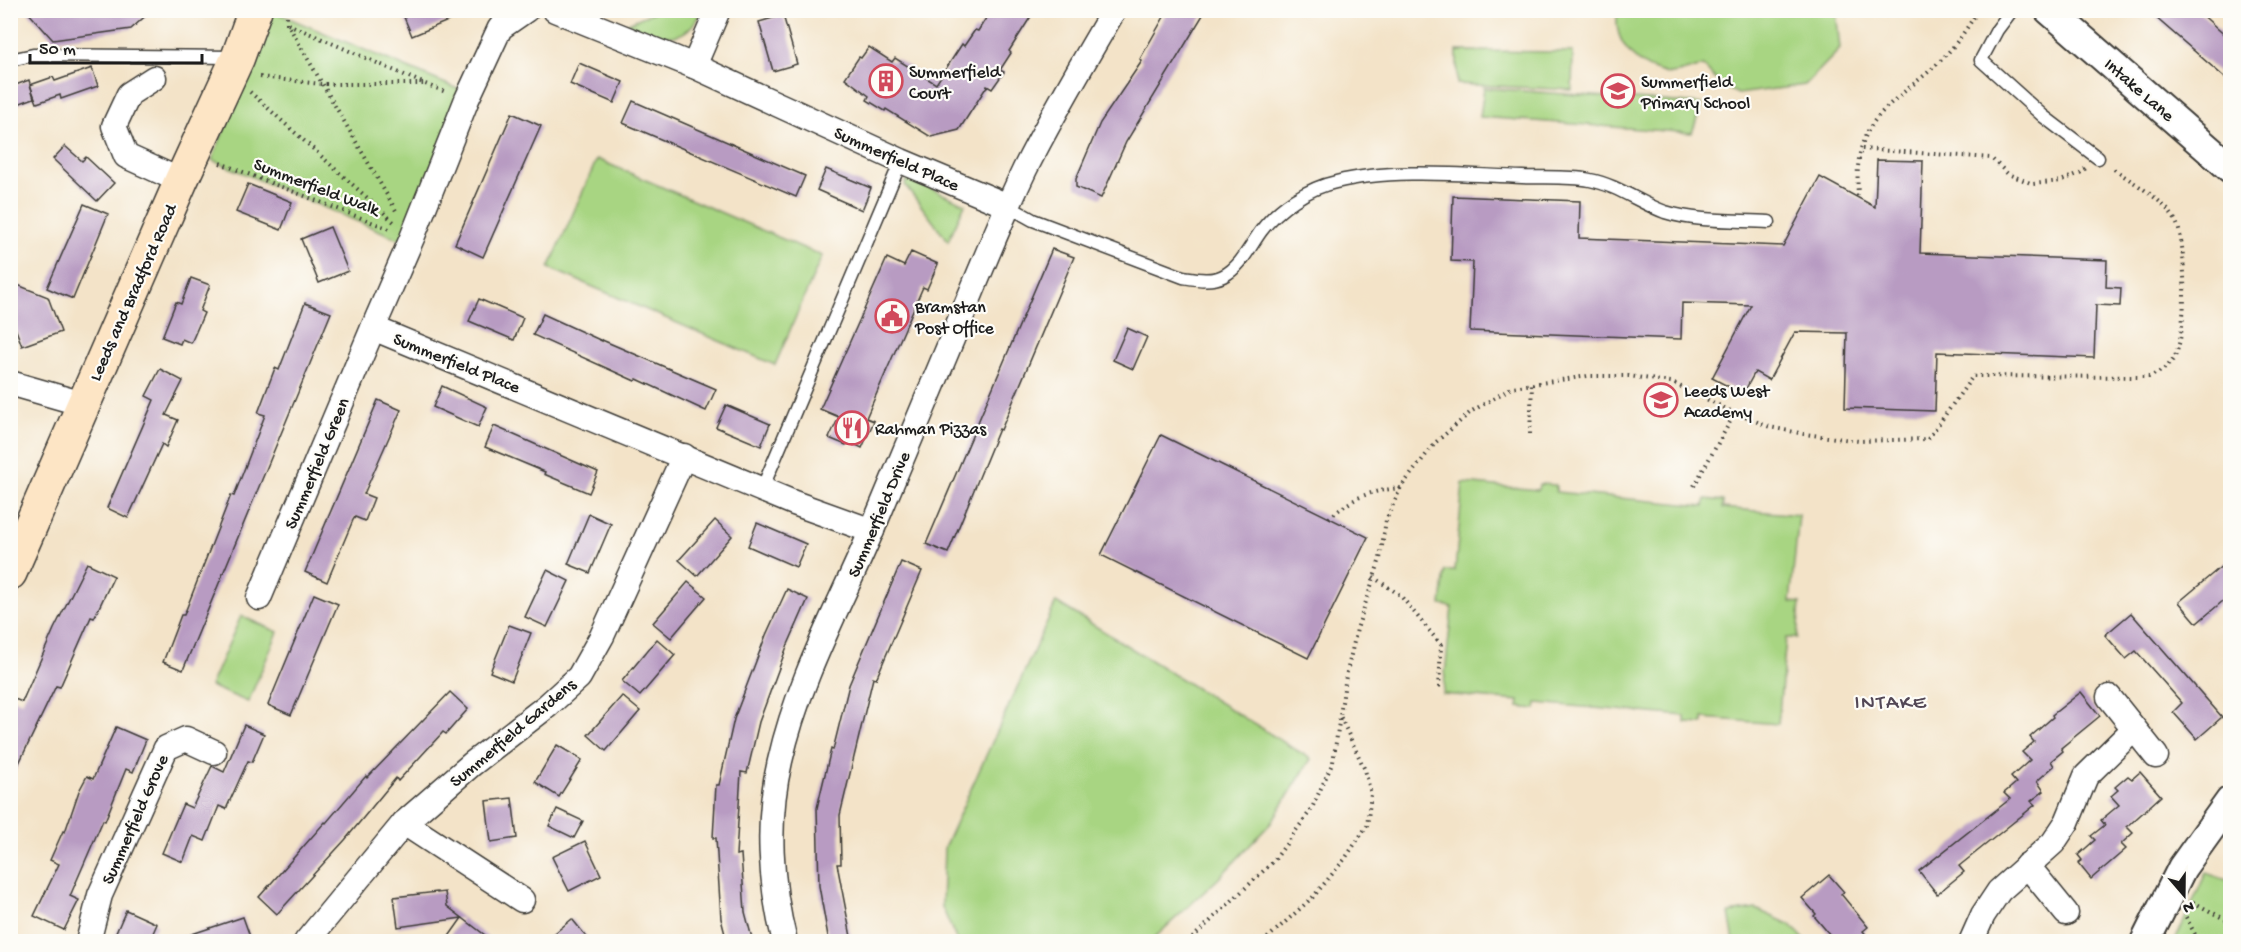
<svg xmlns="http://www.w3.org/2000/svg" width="2241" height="952" viewBox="0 0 2241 952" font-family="'Gochi Hand',sans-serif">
<rect width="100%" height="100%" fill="#fdfcf7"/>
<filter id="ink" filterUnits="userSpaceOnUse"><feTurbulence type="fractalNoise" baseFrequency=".0167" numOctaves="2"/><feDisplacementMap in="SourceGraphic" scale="12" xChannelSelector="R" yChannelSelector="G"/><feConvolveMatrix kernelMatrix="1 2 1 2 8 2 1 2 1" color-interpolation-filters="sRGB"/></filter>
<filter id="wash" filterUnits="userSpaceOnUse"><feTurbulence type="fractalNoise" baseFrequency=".008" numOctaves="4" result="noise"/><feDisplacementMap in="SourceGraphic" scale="24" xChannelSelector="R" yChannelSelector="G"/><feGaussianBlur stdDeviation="1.35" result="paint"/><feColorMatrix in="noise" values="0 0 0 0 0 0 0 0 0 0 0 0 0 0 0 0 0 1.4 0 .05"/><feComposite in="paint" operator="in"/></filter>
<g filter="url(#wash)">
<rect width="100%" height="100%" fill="#f3e3c8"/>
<g fill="#a8d582" stroke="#62784f" stroke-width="1.5">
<path d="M1618 10H1787V13L1796 11H1836L1840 49 1805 85 1738 94 1722 86 1703 66C1693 68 1682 73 1671 74 1667 75 1662 72 1658 71 1632 63 1612 39 1618 10Z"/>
<polygon points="272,11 465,92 406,242 212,160"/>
<path d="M656 11V10L701 11C684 50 656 35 626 24Z"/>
<polygon points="1457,51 1573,52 1572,90 1457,84"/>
<polygon points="1484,88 1702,104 1692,133 1480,117"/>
<polygon points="597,159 822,256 775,365 549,268"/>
<polygon points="908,178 965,204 948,241 905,185"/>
<polygon points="1463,483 1538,490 1539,484 1556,485 1556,492 1704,506 1706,499 1723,501 1723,508 1799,515 1790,602 1800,603 1797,638 1786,638 1778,724 1703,718 1703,724 1685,723 1685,716 1537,703 1536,709 1518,707 1519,701 1443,694 1452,607 1441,605 1445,571 1455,571"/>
<polygon points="1056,602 1311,759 1271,823 1218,879 1151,941 957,941 942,907 944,848"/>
<polygon points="241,616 278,632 248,702 210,686"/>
<polygon points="2206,873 2230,881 2230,941 2175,941"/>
<polygon points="1756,909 1791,925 1806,941 1734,941 1729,913"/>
</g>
<g id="blocks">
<g fill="#b89bc2">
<polygon points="26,10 152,10 131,29 53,40"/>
<polygon points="401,10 472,10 472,11 412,36"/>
<polygon points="991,10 1035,10 1009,51 1011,53 1000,70 1004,72 992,89 987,86 959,130 931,137 886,109 885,111 867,100 869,96 845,78 859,57 861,58 869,47 892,62 895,58 936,84 962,44 964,46 975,30 978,31"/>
<polygon points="1168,10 1206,10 1126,142 1101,198 1076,187 1076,179 1100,123 1142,61 1140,59"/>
<polygon points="2147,10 2197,10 2230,40 2230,82"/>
<polygon points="783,15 797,64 773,71 759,22"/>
<polygon points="579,63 623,82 614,103 570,84"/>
<polygon points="92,68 98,86 61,99 60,95 37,103 30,85 53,77 55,81"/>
<polygon points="29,80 34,98 10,107 10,87"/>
<polygon points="633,101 805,176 796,197 623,123"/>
<polygon points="512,113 541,126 483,257 455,244"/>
<polygon points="65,146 82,161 86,157 114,183 97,201 53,159"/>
<polygon points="1877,160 1923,161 1920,253 2107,260 2106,287 2121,288 2120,306 2096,305 2094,358 1937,352 1935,411 1845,408 1847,333 1795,332 1769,380 1755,372 1743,394 1712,378 1751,305 1682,303 1681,339 1470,331 1473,262 1451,261 1453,196 1580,201 1579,238 1783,246 1820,177 1875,207"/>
<polygon points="826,169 871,188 862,210 817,190"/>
<polygon points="248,184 292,202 281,230 236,212"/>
<polygon points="84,204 108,214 73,299 47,288"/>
<polygon points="330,227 348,271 319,283 301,239"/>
<polygon points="1052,249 1074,257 1001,430 999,429 948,553 926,544"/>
<polygon points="911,252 938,264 927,289 923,287 866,418 874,421 862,448 848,441 846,445 829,438 839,417 820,409 887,258 904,266"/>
<polygon points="191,278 210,285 200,311 204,313 191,343 182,339 180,344 162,337 176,302 181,304"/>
<polygon points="10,282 48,297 61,332 22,346 10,314"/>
<polygon points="479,299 523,318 514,340 469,321"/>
<polygon points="305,303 331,313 183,670 163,662 181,615 184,615 231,495 234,496 265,415 258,413 275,368 279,370"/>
<polygon points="543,314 602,341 602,340 716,389 706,411 637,379 635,381 533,335"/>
<polygon points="1127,328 1147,337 1133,369 1113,360"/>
<polygon points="160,369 183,381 166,415 178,420 166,447 162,444 128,518 107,508 154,400 146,396"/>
<polygon points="442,386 487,407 478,427 433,407"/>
<polygon points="378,400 401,410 364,494 374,498 365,521 355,517 353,520 327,582 305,572"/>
<polygon points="726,405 770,424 761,446 716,427"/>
<polygon points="494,426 598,472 589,493 544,474 545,472 485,447"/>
<polygon points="1161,435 1368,537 1308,658 1101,555"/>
<polygon points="589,514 611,524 590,573 568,564"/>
<polygon points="715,520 732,536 697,576 679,560"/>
<polygon points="757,523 806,544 796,567 748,546"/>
<polygon points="2230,559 2230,595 2197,623 2179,602"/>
<polygon points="901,562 922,571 876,679 873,678 840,815 841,864 837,864 852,942 829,942 819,886 817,808 831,749 833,750 849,685"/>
<polygon points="87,563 114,576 94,618 91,617 60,687 56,686 10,782 10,697 22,702 54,629"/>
<polygon points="547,570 569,581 547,627 525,617"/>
<polygon points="688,582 706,597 671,638 653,623"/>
<polygon points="787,589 808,599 786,649 759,722 747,773 741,772 736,855 741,854 745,912 753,942 727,942 721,919 716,838 713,838 716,785 719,785 734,719 766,635"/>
<polygon points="314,594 338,604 291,715 268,705"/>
<polygon points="2131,613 2222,717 2197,739 2173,712 2182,703 2136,651 2126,659 2105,635"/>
<polygon points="509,625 531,633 512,681 490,672"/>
<polygon points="657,639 675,655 640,696 622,681"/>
<polygon points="450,692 468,709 446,734 443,732 398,781 396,778 345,840 277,914 259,897 325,822 326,823 366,776 367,778"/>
<polygon points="2081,692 2100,716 2061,748 2063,751 2051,761 2054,766 2037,781 2044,791 2031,801 2035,805 1959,866 1964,872 1937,894 1919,871 2010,799 2004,793 2016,783 2011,777 2030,760 2022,752 2034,742 2030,737 2053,717 2052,715"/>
<polygon points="622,696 640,711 606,751 588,735"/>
<polygon points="244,725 264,734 252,762 248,761 226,809 219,806 205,841 193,836 183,862 162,853 183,804 192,808 212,766 224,772"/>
<polygon points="116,727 146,740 133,772 126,769 105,821 103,820 70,896 79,900 64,930 34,916 59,864 50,860 63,831 65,832 79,791 87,776 93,779"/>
<polygon points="557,745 582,760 559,797 535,782"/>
<polygon points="2140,772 2161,796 2127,827 2133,833 2121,844 2126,849 2091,879 2078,863 2082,860 2078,855 2095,840 2091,836 2105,825 2101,820 2119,805 2111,796 2118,790 2115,787 2128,776 2132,779"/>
<polygon points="512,798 517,838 491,842 486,801"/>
<polygon points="557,809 583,821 574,838 549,826"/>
<polygon points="585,841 601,875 569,891 552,857"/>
<polygon points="1829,875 1844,892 1841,894 1868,927 1863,931 1872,942 1836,942 1814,916 1816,914 1802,898"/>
<polygon points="437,892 437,893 445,892 447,906 494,942 445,942 462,918 398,927 394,897"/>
<polygon points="126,910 157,924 149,942 112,942"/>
<polygon points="243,917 252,942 181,942 180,938"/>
<polygon points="572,919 591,942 544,942"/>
</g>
</g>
</g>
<g filter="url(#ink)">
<use href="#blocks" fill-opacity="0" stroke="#3c3a36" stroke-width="1.5"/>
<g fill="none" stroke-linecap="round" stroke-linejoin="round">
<defs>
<g id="service">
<polyline points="2012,10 1997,30 1981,60 2043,116 2098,158"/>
<polyline points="10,60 33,55 234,57"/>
<path d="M1008 206 1033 220 1183 277C1196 279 1211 282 1223 276 1241 267 1250 246 1261 231 1278 208 1308 188 1336 182 1392 168 1464 175 1522 177 1544 178 1569 176 1590 180 1617 185 1640 203 1665 212 1697 222 1736 220 1769 222"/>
<polyline points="762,489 901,161"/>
</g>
<g id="minor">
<polyline points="526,10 500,28 467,99 412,238 373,328 794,503 872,531"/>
<polyline points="555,10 694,66 901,161 1008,206"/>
<polyline points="694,66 718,10"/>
<polyline points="154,78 129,94 114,126 126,156 181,181"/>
<polyline points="10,383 83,404"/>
<polyline points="259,598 373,328"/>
<polyline points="2109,697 2156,756"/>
<polyline points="404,823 522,900"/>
<polyline points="2027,865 2066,913"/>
<polyline points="88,942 100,895 166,748 186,739 214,752"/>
<polyline points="306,942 404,823 472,764 547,706 579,677 602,636 684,456"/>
<path d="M785 942C770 884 766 819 780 761 799 676 844 598 877 518 906 448 936 378 965 308 984 262 1003 215 1025 169 1052 115 1083 63 1114 10"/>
<polyline points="1971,942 1983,915 1999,891 2053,843 2067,822 2086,776 2134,729"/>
</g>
<g id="tertiary">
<polyline points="2049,10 2230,168"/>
<polyline points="2145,942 2182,868 2230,801"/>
</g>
<polyline id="secondary" points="10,573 181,181 238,57 255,10"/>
</defs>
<use href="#service" stroke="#3c3a36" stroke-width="15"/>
<use href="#minor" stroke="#3c3a36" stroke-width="27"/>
<use href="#tertiary" stroke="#3c3a36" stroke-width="32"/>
<use href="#secondary" stroke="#3c3a36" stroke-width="36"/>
<g stroke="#3c3a36" stroke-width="4" stroke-dasharray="1.5 4.5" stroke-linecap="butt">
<polyline points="287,10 287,23 398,214"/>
<polyline points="1785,10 1786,14 1796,10"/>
<polyline points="288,24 425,84 446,92"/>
<polyline points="260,77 321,84 425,84"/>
<polyline points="250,92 394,222"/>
<polyline points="1862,149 1991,158 2008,174 2033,184 2061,181 2080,173 2086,168"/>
<polyline points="220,163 392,230"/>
<path d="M1858 196C1857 175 1857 156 1865 137 1877 108 1914 86 1936 65 1953 49 1966 31 1978 10"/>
<polyline points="1530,434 1532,384"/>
<polyline points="1694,486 1735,413"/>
<path d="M1329 518C1354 497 1368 491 1401 488"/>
<polyline points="1373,577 1400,595 1441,645 1439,689"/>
<polyline points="2193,902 2230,922"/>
<polyline points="2186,917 2199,942"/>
<path d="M1188 942 1273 862 1311 810 1333 762 1346 676 1357 629 1380 559 1386 520 1401 487 1436 442 1472 411 1513 387 1588 376H1629L1671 382 1735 413 1770 427 1804 434 1859 441 1928 439 1973 376 2149 377C2160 372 2168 368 2174 358 2187 336 2187 248 2177 224 2168 201 2131 182 2111 167"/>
<polyline points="1263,942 1313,897 1344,860 1367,826 1371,794 1365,770 1340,716"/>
</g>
<use href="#service" stroke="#fff" stroke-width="12"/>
<use href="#minor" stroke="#fff" stroke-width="24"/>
<use href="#tertiary" stroke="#fff" stroke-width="28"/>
<use href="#secondary" stroke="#fde5c5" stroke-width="33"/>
</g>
</g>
<defs>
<symbol id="building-ring" viewBox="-11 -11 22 22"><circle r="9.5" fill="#fdfcf7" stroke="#d1495b" stroke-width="1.5"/><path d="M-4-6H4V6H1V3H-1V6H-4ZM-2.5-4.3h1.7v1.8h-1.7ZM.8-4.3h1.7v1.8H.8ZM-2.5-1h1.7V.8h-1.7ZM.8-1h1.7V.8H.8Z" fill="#d1495b"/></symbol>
<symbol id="school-ring" viewBox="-11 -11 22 22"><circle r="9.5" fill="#fdfcf7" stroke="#d1495b" stroke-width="1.5"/><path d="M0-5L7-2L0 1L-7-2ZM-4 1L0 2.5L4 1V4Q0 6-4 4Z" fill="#d1495b"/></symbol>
<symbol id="civic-ring" viewBox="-11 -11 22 22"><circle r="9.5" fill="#fdfcf7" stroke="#d1495b" stroke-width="1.5"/><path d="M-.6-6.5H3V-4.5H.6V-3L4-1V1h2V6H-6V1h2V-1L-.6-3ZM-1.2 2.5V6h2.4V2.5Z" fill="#d1495b"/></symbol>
<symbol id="restaurant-ring" viewBox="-11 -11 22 22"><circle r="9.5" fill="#fdfcf7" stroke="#d1495b" stroke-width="1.5"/><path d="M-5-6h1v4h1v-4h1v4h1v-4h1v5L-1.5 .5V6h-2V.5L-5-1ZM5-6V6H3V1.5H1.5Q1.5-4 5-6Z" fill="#d1495b"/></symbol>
</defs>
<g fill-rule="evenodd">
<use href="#building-ring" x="867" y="62" width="38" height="38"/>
<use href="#school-ring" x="1599" y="72" width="38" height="38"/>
<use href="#civic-ring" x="873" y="297" width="38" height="38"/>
<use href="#school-ring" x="1642" y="381" width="38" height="38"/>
<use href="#restaurant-ring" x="833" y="409" width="38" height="38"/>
</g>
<g text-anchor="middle" stroke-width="4.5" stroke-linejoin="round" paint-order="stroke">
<g font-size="18" fill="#1c1c1c" stroke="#fdfcf7" text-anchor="start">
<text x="909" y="77">Summerfield<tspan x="909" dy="21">Court</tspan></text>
<text x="1641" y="87">Summerfield<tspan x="1641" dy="21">Primary School</tspan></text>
<text x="915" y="312">Bramstan<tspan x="915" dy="21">Post Office</tspan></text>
<text x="1684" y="396">Leeds West<tspan x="1684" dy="21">Academy</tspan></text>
<text x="875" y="434">Rahman Pizzas</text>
</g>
<g font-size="18" fill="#1c1c1c" stroke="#fdfcf7">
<text transform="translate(2140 89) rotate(41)" y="6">Intake Lane</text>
<text transform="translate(897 158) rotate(24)" y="6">Summerfield Place</text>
<text transform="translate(317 186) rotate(21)" y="6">Summerfield Walk</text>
<text transform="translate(132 292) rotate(-66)" y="6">Leeds and Bradford Road</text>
<text transform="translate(457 362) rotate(22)" y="6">Summerfield Place</text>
<text transform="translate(316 463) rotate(-67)" y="6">Summerfield Green</text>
<text transform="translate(878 514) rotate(-67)" y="6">Summerfield Drive</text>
<text transform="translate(512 732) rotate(-40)" y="6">Summerfield Gardens</text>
<text transform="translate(134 819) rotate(-66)" y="6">Summerfield Grove</text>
</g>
<g font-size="21" letter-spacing="1.5" fill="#534856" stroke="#fdfcf7">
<text x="1891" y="708">INTAKE</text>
</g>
</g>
<rect width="2241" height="952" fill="none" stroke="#fdfcf7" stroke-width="36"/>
<g transform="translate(2184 895) rotate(160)" stroke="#fdfcf7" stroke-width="4.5" paint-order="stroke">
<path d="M0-4.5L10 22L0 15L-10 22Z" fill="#1c1c1c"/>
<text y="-9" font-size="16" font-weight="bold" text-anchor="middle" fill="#1c1c1c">N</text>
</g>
<path d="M30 54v9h172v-9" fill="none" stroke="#1c1c1c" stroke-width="3"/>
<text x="39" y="54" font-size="18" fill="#1c1c1c" stroke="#fdfcf7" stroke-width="4.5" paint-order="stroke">50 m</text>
</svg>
